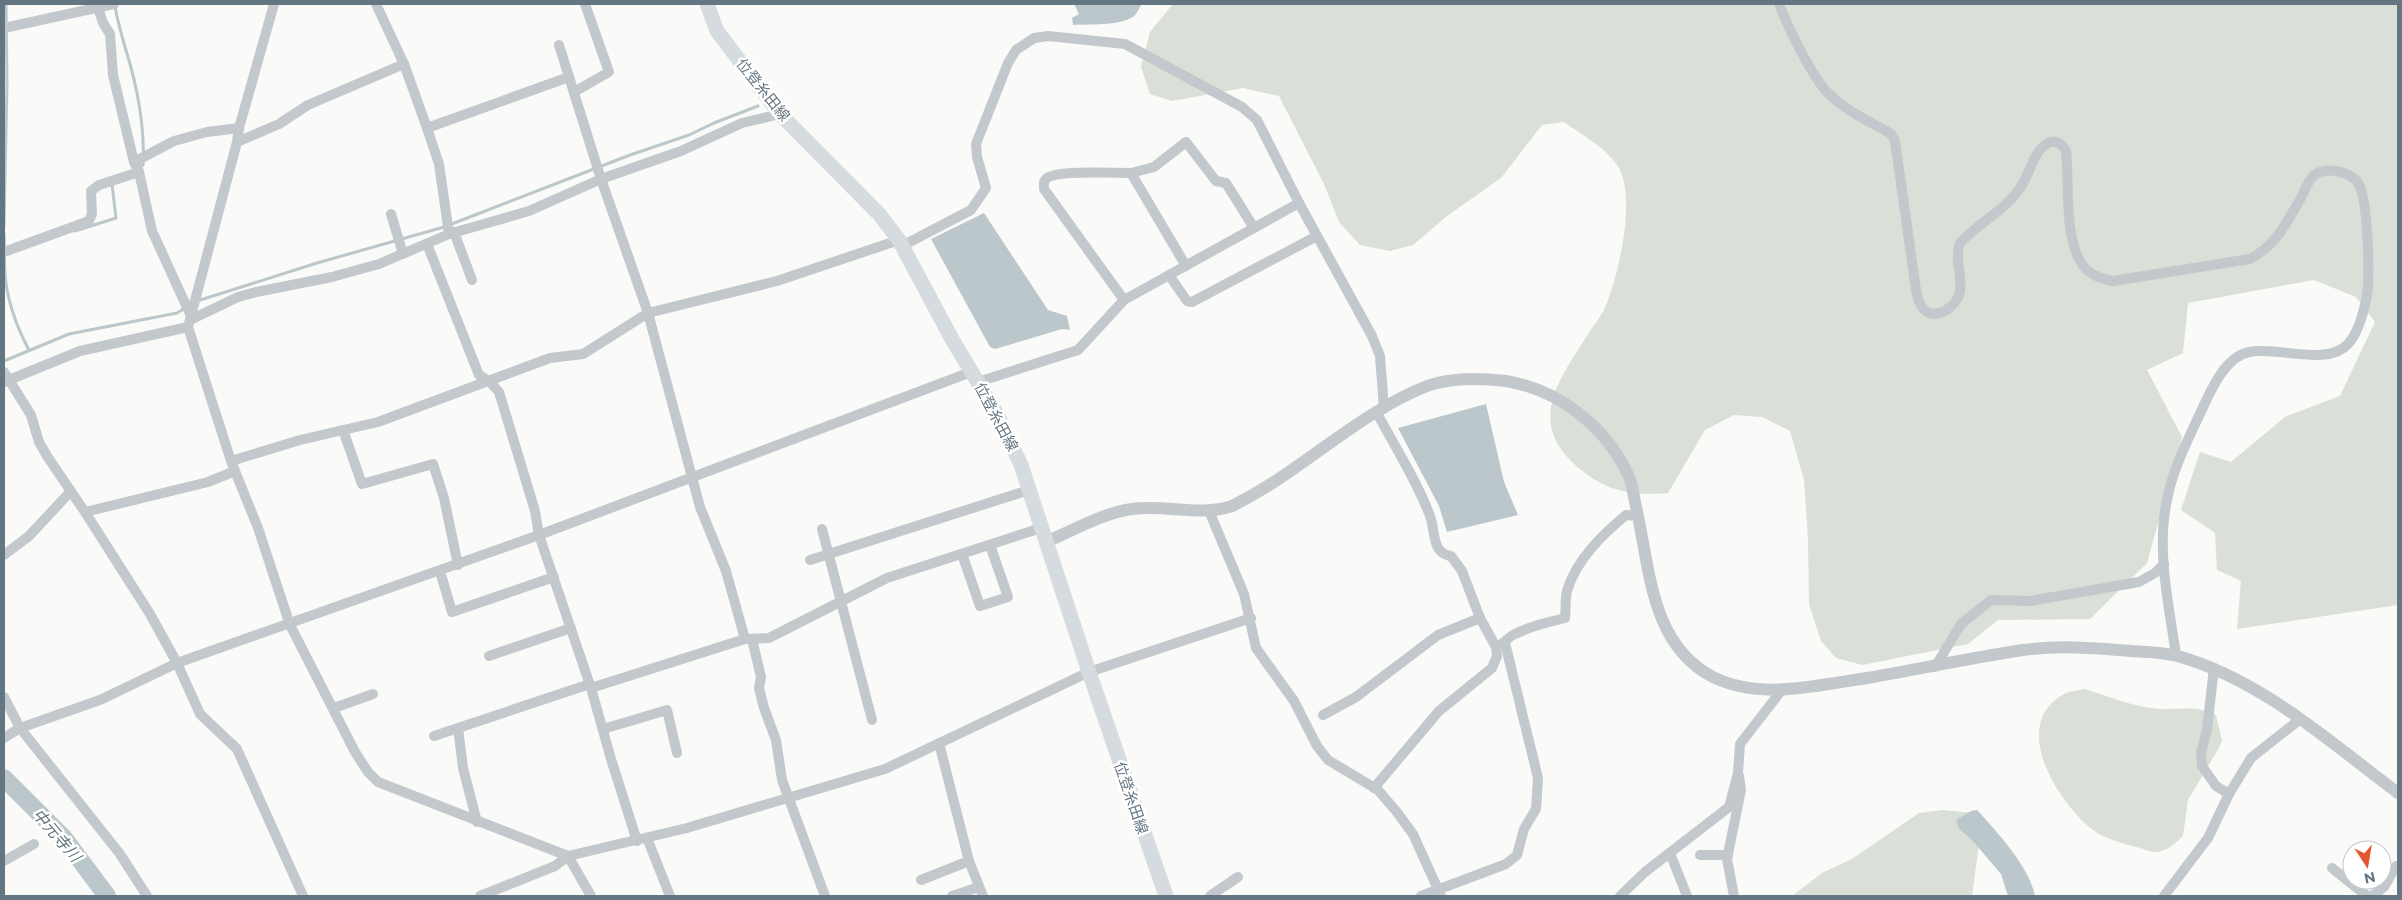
<svg xmlns="http://www.w3.org/2000/svg" width="2402" height="900" viewBox="0 0 2402 900" font-family="Montserrat,'Noto Sans JP',sans-serif">
<rect width="100%" height="100%" fill="#fafaf8"/>
<g fill="#dadfd7">
<path d="M1173 4H2398V605L2237 629 2241 581 2217 570 2215 533 2181 510 2200 452 2231 462 2285 417 2340 396 2375 322 2356 297 2314 280 2188 303 2183 353 2147 370 2182 437 2147 563 2090 619 1998 620 1968 644 1862 665 1836 658 1821 641 1809 604 1808 539 1804 480 1790 431 1762 417 1734 415 1705 430 1668 493C1634 496 1607 492 1580 469 1524 423 1559 380 1590 331 1595 323 1603 314 1606 305 1619 274 1636 199 1619 168 1608 149 1582 135 1564 122L1542 125 1501 178 1447 216 1413 245 1390 251 1360 245 1339 222 1324 184 1279 96 1243 88 1172 101 1150 94 1141 67 1150 32Z"/>
<path d="M2084 689C2109 696 2133 707 2159 709 2179 710 2197 705 2216 715L2222 740 2219 748 2188 800 2183 836C2176 843 2168 850 2158 852 2151 853 2142 848 2136 847 2122 843 2105 839 2093 830 2058 803 2007 723 2066 693 2071 691 2079 690 2084 689Z"/>
<polygon points="1943,810 1972,813 1981,829 1972,896 1792,896 1822,873 1852,859 1919,813"/>
</g>
<g fill="#bbc7cb">
<path d="M1074 4H1142C1139 8 1137 14 1133 17 1117 26 1091 24 1073 25L1072 18 1079 14Z"/>
<polygon points="984,213 1048,310 1067,316 1070,330 1062,329 995,349 990,347 931,239"/>
<polygon points="1486,404 1504,482 1518,515 1447,532 1439,506 1398,428"/>
<path d="M1977 810C1997 832 2029 866 2035 896H2008L2001 874 1971 839 1959 829 1956 820 1971 811Z"/>
</g>
<g fill="none" stroke-linecap="round" stroke-linejoin="round">
<g stroke="#bbc7cb" stroke-width="3">
<path d="M115 6C117 20 121 32 125 47 137 85 145 126 143 165L139 168"/>
<polyline points="4,226 7,85 6,4"/>
<polyline points="75,231 116,218 112,184 115,183"/>
<path d="M4 233C5 246 4 259 5 272 6 298 17 328 29 350"/>
<polyline points="197,301 317,263 444,227 630,155 689,135 714,123 758,106"/>
<polyline points="4,361 69,334 177,313 185,308"/>
</g>
<polyline stroke="#bbc7cb" stroke-width="18" points="4,778 63,837 107,896"/>
<g stroke="#c3c8cc" stroke-width="10">
<polyline points="97,4 103,23 110,34 113,75 134,162 139,172 152,231 191,316"/>
<polyline points="274,4 239,128 237,142 188,327 231,461 258,528 290,625 355,752 368,772 378,782 568,856 591,896"/>
<polyline points="376,4 404,64 427,128"/>
<path d="M1779 4C1788 27 1812 78 1830 95 1848 112 1871 122 1891 134L1895 141 1916 290C1918 298 1919 306 1926 311 1932 315 1939 314 1945 311 1975 292 1951 269 1960 243 1979 222 2007 210 2022 185 2030 173 2034 150 2048 143 2056 139 2062 144 2066 151 2070 182 2062 248 2088 271 2095 277 2104 279 2113 281L2250 259C2276 246 2288 220 2302 196 2305 190 2308 181 2313 176 2326 166 2349 171 2358 183 2368 197 2370 276 2367 295 2364 311 2359 332 2348 344 2327 367 2277 346 2249 352 2226 357 2213 386 2204 405 2190 436 2173 467 2167 500 2156 551 2169 605 2176 655"/>
<polyline points="4,28 114,4"/>
<polyline points="559,45 601,179 648,313 700,507 726,571 745,639"/>
<polyline points="574,92 609,72 585,4"/>
<polyline points="237,142 279,124 308,105 404,64"/>
<polyline points="134,162 174,141 207,132 239,128"/>
<polyline points="1131,173 1154,167 1186,142 1216,181 1226,183 1254,228"/>
<polyline points="391,214 403,254"/>
<polyline points="454,232 472,280"/>
<polyline points="449,234 439,164 427,128 569,77"/>
<polyline points="427,244 479,375 489,381 499,392 535,511 539,535 591,688 611,759 637,841"/>
<polyline points="902,246 971,210 986,188 977,157 976,144 1008,63 1016,50 1034,38 1048,36 1125,44 1242,107 1257,120 1299,203"/>
<polyline points="4,252 89,221 92,214 91,191 99,185 139,172"/>
<polyline points="1169,275 1187,301 1192,302 1317,236"/>
<path d="M1124 300 1044 189C1044 184 1043 181 1047 178 1057 170 1116 173 1131 173L1186 266"/>
<polyline points="190,320 238,297 256,292 332,277 379,264 449,234 529,211 601,179 681,151 742,123 780,114"/>
<polyline points="4,372 31,415 39,442 47,456 85,512 150,614 177,663 200,714 237,749 303,896"/>
<polyline points="4,382 80,351 188,327"/>
<polyline points="978,382 1078,350 1124,300 1299,203 1372,336 1380,356 1384,409"/>
<path d="M1377 413C1395 447 1417 481 1430 516 1436 532 1431 553 1451 556L1462 571 1480 618 1496 647C1504 644 1508 637 1515 634 1531 626 1548 622 1565 618 1566 609 1565 599 1567 591 1576 560 1602 535 1626 515L1638 516"/>
<polyline points="343,430 362,484 433,464 444,498 458,565"/>
<polyline points="231,461 300,440 378,422 550,358 583,354 648,313 777,281 899,240"/>
<polyline points="1209,511 1244,594 1256,648 1294,701 1317,746 1328,760 1378,790 1396,811 1413,834 1441,896"/>
<polyline points="85,512 208,482 235,471"/>
<polyline points="822,529 872,720"/>
<polyline points="962,554 980,606 1008,597 990,545"/>
<polyline points="4,555 29,536 71,491"/>
<polyline points="810,560 1029,490"/>
<polyline points="440,571 452,612 554,577"/>
<polyline points="752,639 761,677 759,688 764,708 776,740 782,780 825,896"/>
<polyline points="489,656 571,628"/>
<polyline points="1935,667 1961,624 1991,600 2030,601 2139,582 2155,573 2164,564"/>
<polyline points="2214,668 2207,729 2201,753 2202,766 2216,786 2229,794"/>
<polyline points="591,688 745,639 769,638 887,578 1041,528"/>
<polyline points="4,697 20,728 120,854 147,896"/>
<polyline points="334,708 373,694"/>
<polyline points="1323,715 1356,697 1438,635 1480,618"/>
<polyline points="458,728 463,768 477,822"/>
<polyline points="603,729 667,710 677,753"/>
<polyline points="434,736 590,684"/>
<polyline points="4,738 20,728 100,700 177,663 539,535 971,372"/>
<polyline points="1374,788 1439,711 1492,668 1497,656 1496,647"/>
<polyline points="647,838 670,896"/>
<polyline points="1670,853 1687,896"/>
<polyline points="1700,855 1728,855"/>
<polyline points="4,861 34,844"/>
<polyline points="969,861 983,896"/>
<polyline points="2332,868 2367,896"/>
<polyline points="921,880 969,861 939,743"/>
<polyline points="480,896 555,866 568,856 687,828 885,769 1089,672 1251,618"/>
<polyline points="952,896 979,887"/>
<polyline points="1210,896 1238,877"/>
<polyline points="1421,896 1506,864 1517,855 1524,829 1536,809 1538,778 1505,643"/>
<polyline points="1620,896 1645,872 1729,807 1738,773 1740,744 1781,691"/>
<polyline points="1734,896 1727,859 1741,790 1739,776"/>
<polyline points="2164,896 2208,838 2229,794 2251,758 2299,720"/>
<polyline points="2372,896 2384,887 2396,866"/>
</g>
<path stroke="#c3c8cc" stroke-width="12" d="M1046 542C1074 530 1103 513 1132 509 1166 504 1199 517 1232 506 1300 473 1356 414 1427 386 1451 377 1481 378 1506 381 1560 390 1608 428 1630 479 1633 488 1634 498 1636 507 1650 567 1650 645 1713 677 1760 700 1812 686 1861 679 1915 670 1969 658 2023 650 2059 645 2095 648 2131 651 2147 652 2165 652 2181 657 2263 681 2331 743 2398 793"/>
<polyline stroke="#d6dbdf" stroke-width="15" points="707,4 717,31 780,114 879,214 899,240 953,341 997,414 1021,465 1089,672 1166,896"/>
</g>
<g text-anchor="middle" stroke-width="5" stroke-linejoin="round" paint-order="stroke">
<g font-size="15" fill="#657683" stroke="#fff">
<text transform="translate(763 90) rotate(51)" y="5">位登糸田線</text>
<text transform="translate(996 417) rotate(62)" y="5">位登糸田線</text>
<text transform="translate(1131 798) rotate(71)" y="5">位登糸田線</text>
</g>
<g font-size="16" font-style="italic" fill="#60757c" stroke="#fff">
<text transform="translate(57 835) rotate(49)" y="6">中元寺川</text>
</g>
</g>
<rect width="2402" height="900" fill="none" stroke="#657683" stroke-width="10"/>
<g transform="translate(2367 865) rotate(168)"><circle r="24" fill="#ffffff" stroke="#c1c8cd"/>
<path d="M0-4L9 19L0 12L-9 19Z" fill="#e4572e"/>
<text y="-8" font-size="14" font-weight="bold" text-anchor="middle" fill="#657683">N</text>
</g>
</svg>
